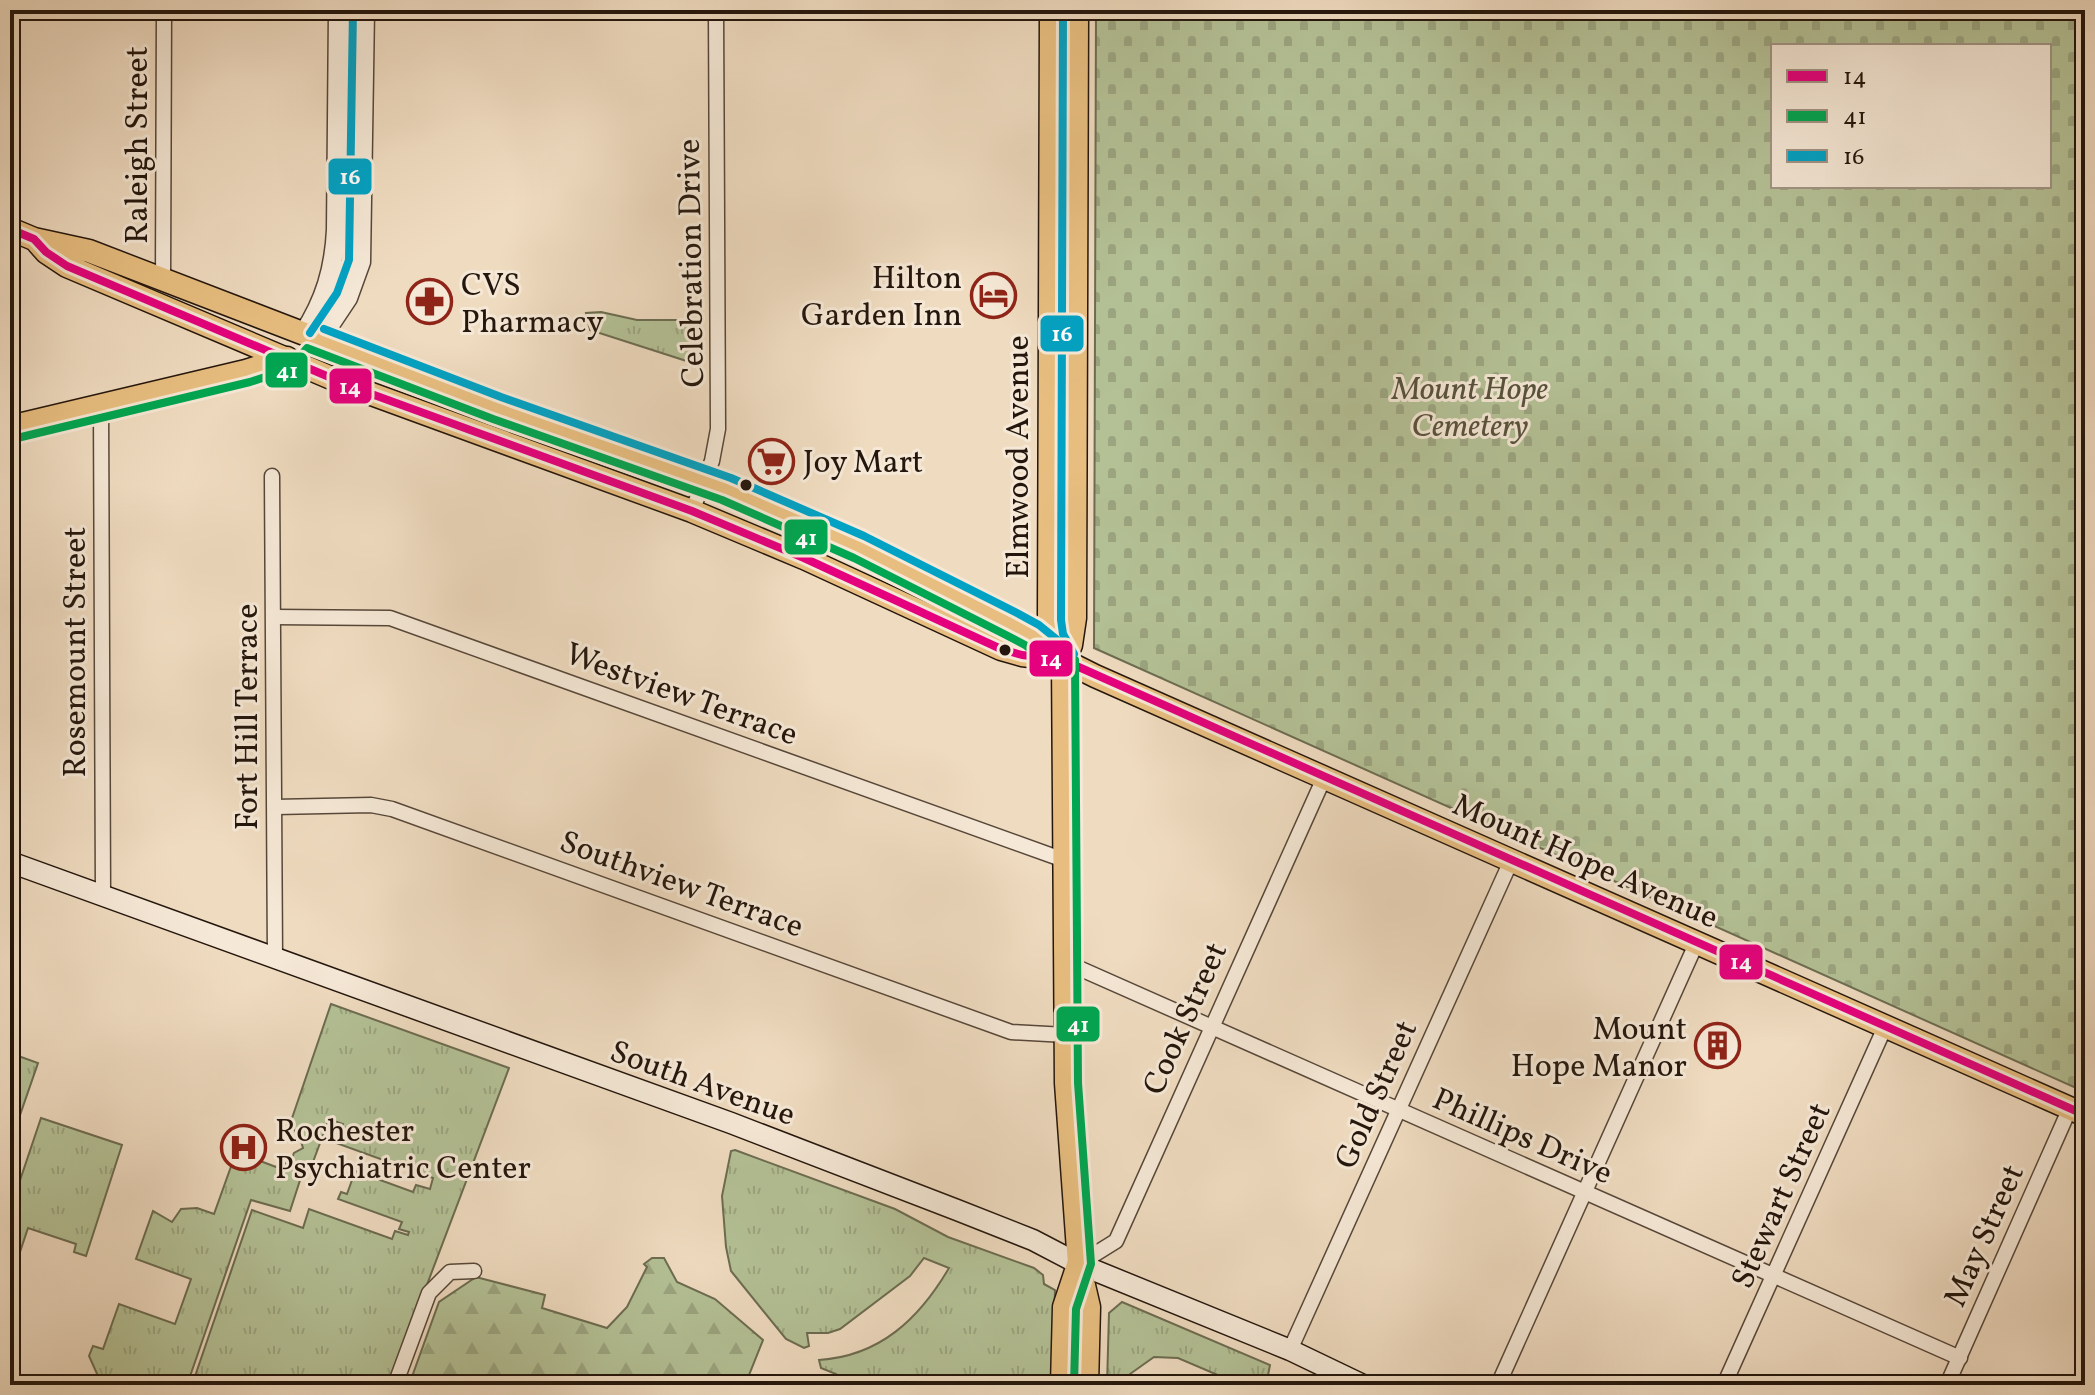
<svg xmlns="http://www.w3.org/2000/svg" width="2095" height="1395" viewBox="0 0 2095 1395" font-family="Vollkorn,serif">
<defs>
<pattern id="grass-tufts" width="24" height="20" patternUnits="userSpaceOnUse" patternTransform="scale(2)"><rect width="24" height="20" fill="#b4c196"/><path d="M3 7l-1-3M5 7V3M7 7l1-3M15 17l-1-3M17 17v-4M19 17l1-3" fill="none" stroke="#9ba580"/></pattern>
<pattern id="forest-firs" width="22" height="20" patternUnits="userSpaceOnUse" patternTransform="scale(2)"><rect width="22" height="20" fill="#b4c196"/><path d="M5 1l3.5 6h-7zM16 11l3.5 6h-7z" fill="#9ba580"/></pattern>
<pattern id="cemetery-stones" width="16" height="16" patternUnits="userSpaceOnUse" patternTransform="scale(2)"><rect width="16" height="16" fill="#b4c196"/><path d="M2 7V4a2 2 0 0 1 4 0v3zM10 15v-3a2 2 0 0 1 4 0v3z" fill="#9ba580"/></pattern>
</defs>
<rect width="100%" height="100%" fill="#efdbc0"/>
<filter id="stains"><feTurbulence type="fractalNoise" baseFrequency=".0025" numOctaves="4"/><feColorMatrix values="0 0 0 0 .2 0 0 0 0 .09 0 0 0 0 .02 0 0 0 .5 -.17"/></filter>
<radialGradient id="worn" r=".72"><stop offset=".6" stop-color="#630" stop-opacity="0"/><stop offset="1" stop-color="#630" stop-opacity=".3"/></radialGradient>
<g fill="url(#grass-tufts)" stroke="#6c6c51" stroke-width="2">
<polygon points="601,312 637,320 695,320 696,364 590,330 586,313"/>
<polygon points="331,1004 509,1068 389,1385 192,1385 252,1210 303,1228 309,1209 392,1239 395,1231 408,1235 409,1232 399,1229 402,1222 338,1199 341,1192 347,1194 352,1180 347,1177 350,1169 413,1192 416,1185 430,1189 433,1178 336,1143 343,1124 329,1119 310,1170 290,1163 294,1153 303,1148 300,1138 290,1124"/>
<polygon points="10,1053 38,1063 10,1144"/>
<polygon points="41,1118 122,1145 86,1256 74,1252 76,1244 28,1228 13,1273 19,1275 10,1300 10,1210"/>
<polygon points="238,1147 256,1153 255,1159 276,1167 280,1161 303,1171 290,1211 251,1200 187,1385 102,1385 89,1356 93,1346 103,1349 119,1304 175,1324 191,1279 136,1259 153,1211 172,1222 181,1209 197,1208 214,1214"/>
<path d="M735 1150 895 1209 948 1237 1034 1268 1043 1275 1044 1284 1055 1290 1052 1385H832L836 1374 821 1368 819 1360C880 1356 919 1319 949 1268L924 1258 910 1276 840 1329 828 1333H807L809 1346 804 1348 786 1339 731 1271 726 1247 722 1196 731 1151Z"/>
<polygon points="1122,1302 1270,1365 1266,1385 1241,1385 1178,1358 1154,1357 1130,1374 1127,1385 1107,1385 1109,1313"/>
</g>
<polygon fill="url(#forest-firs)" stroke="#6c6c51" stroke-width="2" points="652,1258 664,1258 677,1282 715,1299 763,1340 745,1385 409,1385 439,1302 476,1277 545,1295 542,1308 607,1328 627,1307 647,1267 644,1264"/>
<path fill="url(#cemetery-stones)" stroke="#6c6c51" stroke-width="2" fill-rule="evenodd" d="M1096 10H2085V1092L1094 648ZM1773 46H2049V186H1773Z"/>
<g fill="none" stroke-linecap="round" stroke-linejoin="round">
<defs>
<g id="minor">
<polyline points="163,281 164,10"/>
<polyline points="101,406 103,897"/>
<polyline points="272,476 275,959"/>
<polyline points="692,511 712,461 718,429 716,10"/>
<polyline points="274,617 390,618 1064,860"/>
<polyline points="275,807 371,805 392,809 1011,1032 1066,1035"/>
<polyline points="1065,962 1960,1358"/>
<polyline points="1079,1264 1116,1241 1324,778"/>
<polyline points="1290,1350 1511,861"/>
<polyline points="395,1385 429,1293 450,1272 474,1271"/>
<polyline points="1498,1385 1696,944"/>
<polyline points="1724,1385 1885,1027"/>
<polyline points="1947,1385 2070,1108"/>
</g>
<g id="tertiary">
<path d="M303 334C325 300 334 269 336 230L338 10"/>
<polyline points="320,340 348,298 361,262 365,10"/>
</g>
<polyline id="secondary" points="10,862 731,1123 957,1210 1033,1240 1079,1264 1290,1350 1363,1385"/>
<g id="primary">
<polyline points="1051,10 1049,621 1051,638 1060,656"/>
<polyline points="1077,10 1075,618 1071,645 1063,660 1066,1083 1079,1264 1089,1307 1087,1385"/>
<polyline points="10,229 34,239 89,251 497,408 726,489 859,547 1012,624 1032,635 1063,660 1095,676 2085,1115"/>
<polyline points="38,243 46,252 67,266 355,388 692,511 804,558 1001,649 1022,655 1063,660"/>
<polyline points="10,427 246,371 287,358"/>
<polyline points="1062,1385 1064,1307 1078,1265"/>
</g>
</defs>
<use href="#minor" stroke="#574739" stroke-width="17"/>
<use href="#tertiary" stroke="#574739" stroke-width="21"/>
<use href="#secondary" stroke="#24160c" stroke-width="23"/>
<use href="#primary" stroke="#24160c" stroke-width="25"/>
<use href="#minor" stroke="#f5e8d6" stroke-width="14"/>
<use href="#tertiary" stroke="#f5e8d6" stroke-width="18"/>
<use href="#secondary" stroke="#f5e8d6" stroke-width="20"/>
<use href="#primary" stroke="#e8be80" stroke-width="22"/>
<defs>
<polyline id="bus-1" points="10,229 34,239 46,252 67,266 355,388 692,511 804,558 1001,649 1022,655 1063,660 2085,1115"/>
<g id="bus-2">
<polyline points="13,439 250,382 289,369 307,348 493,419 722,500 854,558 1006,635 1025,645 1055,669"/>
<polyline points="1074,1385 1076,1309 1091,1264 1078,1083 1075,660"/>
</g>
<g id="bus-3">
<polyline points="1063,10 1061,620 1063,634 1074,654"/>
<polyline points="324,329 501,397 731,478 864,536 1017,613 1039,625 1071,651"/>
<polyline points="310,333 337,293 349,260 353,10"/>
</g>
</defs>
<use href="#bus-1" stroke="#f5e8d6" stroke-width="14"/>
<use href="#bus-2" stroke="#f5e8d6" stroke-width="14"/>
<use href="#bus-3" stroke="#f5e8d6" stroke-width="14"/>
<use href="#bus-1" stroke="#e5007d" stroke-width="8"/>
<use href="#bus-2" stroke="#00a651" stroke-width="8"/>
<use href="#bus-3" stroke="#02a2c4" stroke-width="8"/>
</g>
<defs>
<symbol id="hotel-ring" viewBox="-11 -11 22 22"><circle r="9.5" fill="#f5e8d6" stroke="#8f2418" stroke-width="1.5"/><path d="M-6-4.5h1.5V1H6V5H4.5V3h-9V5H-6ZM-4 0a1.8 1.8 0 1 1 3.6 0ZM.5 0V-2.5h3Q6-2.5 6 0Z" fill="#8f2418"/></symbol>
<symbol id="pharmacy-ring" viewBox="-11 -11 22 22"><circle r="9.5" fill="#f5e8d6" stroke="#8f2418" stroke-width="1.5"/><path d="M-2-6h4v4h4v4h-4v4h-4v-4h-4v-4h4Z" fill="#8f2418"/></symbol>
<symbol id="supermarket-ring" viewBox="-11 -11 22 22"><circle r="9.5" fill="#f5e8d6" stroke="#8f2418" stroke-width="1.5"/><path d="M-6-5.5h2.5l.6 2H6L4.5 2H-2.5L-4.4-4H-6ZM-1.5 3.2a1.3 1.3 0 1 0 .1 0ZM3 3.2a1.3 1.3 0 1 0 .1 0Z" fill="#8f2418"/></symbol>
<symbol id="building-ring" viewBox="-11 -11 22 22"><circle r="9.5" fill="#f5e8d6" stroke="#8f2418" stroke-width="1.5"/><path d="M-4-6H4V6H1V3H-1V6H-4ZM-2.5-4.3h1.7v1.8h-1.7ZM.8-4.3h1.7v1.8H.8ZM-2.5-1h1.7V.8h-1.7ZM.8-1h1.7V.8H.8Z" fill="#8f2418"/></symbol>
<symbol id="hospital-ring" viewBox="-11 -11 22 22"><circle r="9.5" fill="#f5e8d6" stroke="#8f2418" stroke-width="1.5"/><path d="M-5-5h3v3.5h4V-5h3V5h-3V1.5h-4V5h-3Z" fill="#8f2418"/></symbol>
</defs>
<g fill-rule="evenodd">
<use href="#hotel-ring" x="968" y="270" width="51" height="51"/>
<use href="#pharmacy-ring" x="404" y="276" width="51" height="51"/>
<use href="#supermarket-ring" x="746" y="436" width="51" height="51"/>
<use href="#building-ring" x="1692" y="1020" width="51" height="51"/>
<use href="#hospital-ring" x="218" y="1122" width="51" height="51"/>
</g>
<g fill="#24160c" stroke="#f5e8d6" stroke-width="3">
<circle cx="746" cy="485" r="7"/>
<circle cx="1005" cy="650" r="7"/>
</g>
<g text-anchor="middle" stroke-width="6" stroke-linejoin="round" paint-order="stroke">
<g font-size="32" fill="#24160c" stroke="#f5e8d6">
<text transform="translate(136 145) rotate(-90)" y="11">Raleigh Street</text>
<text transform="translate(690 263) rotate(-91)" y="11">Celebration Drive</text>
<text transform="translate(1017 457) rotate(-90)" y="11">Elmwood Avenue</text>
<text transform="translate(74 652) rotate(-90)" y="11">Rosemount Street</text>
<text transform="translate(682 693) rotate(20)" y="11">Westview Terrace</text>
<text transform="translate(246 717) rotate(-90)" y="11">Fort Hill Terrace</text>
<text transform="translate(1586 860) rotate(24)" y="11">Mount Hope Avenue</text>
<text transform="translate(682 883) rotate(20)" y="11">Southview Terrace</text>
<text transform="translate(1184 1018) rotate(-66)" y="11">Cook Street</text>
<text transform="translate(703 1082) rotate(20)" y="11">South Avenue</text>
<text transform="translate(1375 1094) rotate(-66)" y="11">Gold Street</text>
<text transform="translate(1523 1135) rotate(24)" y="11">Phillips Drive</text>
<text transform="translate(1780 1195) rotate(-66)" y="11">Stewart Street</text>
<text transform="translate(1983 1235) rotate(-66)" y="11">May Street</text>
</g>
<g font-size="32" fill="#24160c" stroke="#f5e8d6" text-anchor="start">
<text x="962" y="288" text-anchor="end">Hilton<tspan x="962" dy="37">Garden Inn</tspan></text>
<text x="461" y="295">CVS<tspan x="461" dy="37">Pharmacy</tspan></text>
<text x="803" y="472">Joy Mart</text>
<text x="1687" y="1039" text-anchor="end">Mount<tspan x="1687" dy="37">Hope Manor</tspan></text>
<text x="275" y="1141">Rochester<tspan x="275" dy="37">Psychiatric Center</tspan></text>
</g>
<g font-size="32" font-style="italic" fill="#56523c" stroke="#f5e8d6">
<text x="1470" y="399">Mount Hope<tspan x="1470" dy="37">Cemetery</tspan></text>
</g>
</g>
<g stroke="#f5e8d6" stroke-width="3">
<rect x="327" y="157" width="46" height="39" rx="8" fill="#02a2c4"/>
<rect x="1039" y="314" width="46" height="39" rx="8" fill="#02a2c4"/>
<rect x="264" y="351" width="45" height="38" rx="8" fill="#00a651"/>
<rect x="328" y="367" width="45" height="38" rx="8" fill="#e5007d"/>
<rect x="783" y="518" width="46" height="38" rx="8" fill="#00a651"/>
<rect x="1028" y="639" width="46" height="39" rx="8" fill="#e5007d"/>
<rect x="1718" y="943" width="46" height="38" rx="8" fill="#e5007d"/>
<rect x="1055" y="1005" width="46" height="38" rx="8" fill="#00a651"/>
</g>
<g font-size="22" text-anchor="middle" font-weight="bold" fill="#fff">
<text x="350" y="184">16</text>
<text x="1062" y="341">16</text>
<text x="287" y="378">41</text>
<text x="350" y="394">14</text>
<text x="806" y="545">41</text>
<text x="1051" y="666">14</text>
<text x="1741" y="969">14</text>
<text x="1078" y="1032">41</text>
</g>
<rect width="2095" height="1395" fill="none" stroke="#efdbc0" stroke-width="40"/>
<rect x="12" y="12" width="2071" height="1371" fill="none" stroke="#24160c" stroke-width="4"/>
<rect x="20" y="20" width="2055" height="1355" fill="none" stroke="#24160c" stroke-width="2"/>
<rect x="1771" y="44" width="280" height="144" fill="#f5e8d6" stroke="#a19485" stroke-width="2"/>
<rect x="1787" y="70" width="40" height="12" fill="#e5007d" stroke="#a19485" stroke-width="2"/>
<text x="1843" y="84" font-size="24" fill="#24160c">14</text>
<rect x="1787" y="110" width="40" height="12" fill="#00a651" stroke="#a19485" stroke-width="2"/>
<text x="1843" y="124" font-size="24" fill="#24160c">41</text>
<rect x="1787" y="150" width="40" height="12" fill="#02a2c4" stroke="#a19485" stroke-width="2"/>
<text x="1843" y="164" font-size="24" fill="#24160c">16</text>
<rect width="100%" height="100%" filter="url(#stains)"/>
<rect width="100%" height="100%" fill="url(#worn)"/>
</svg>
